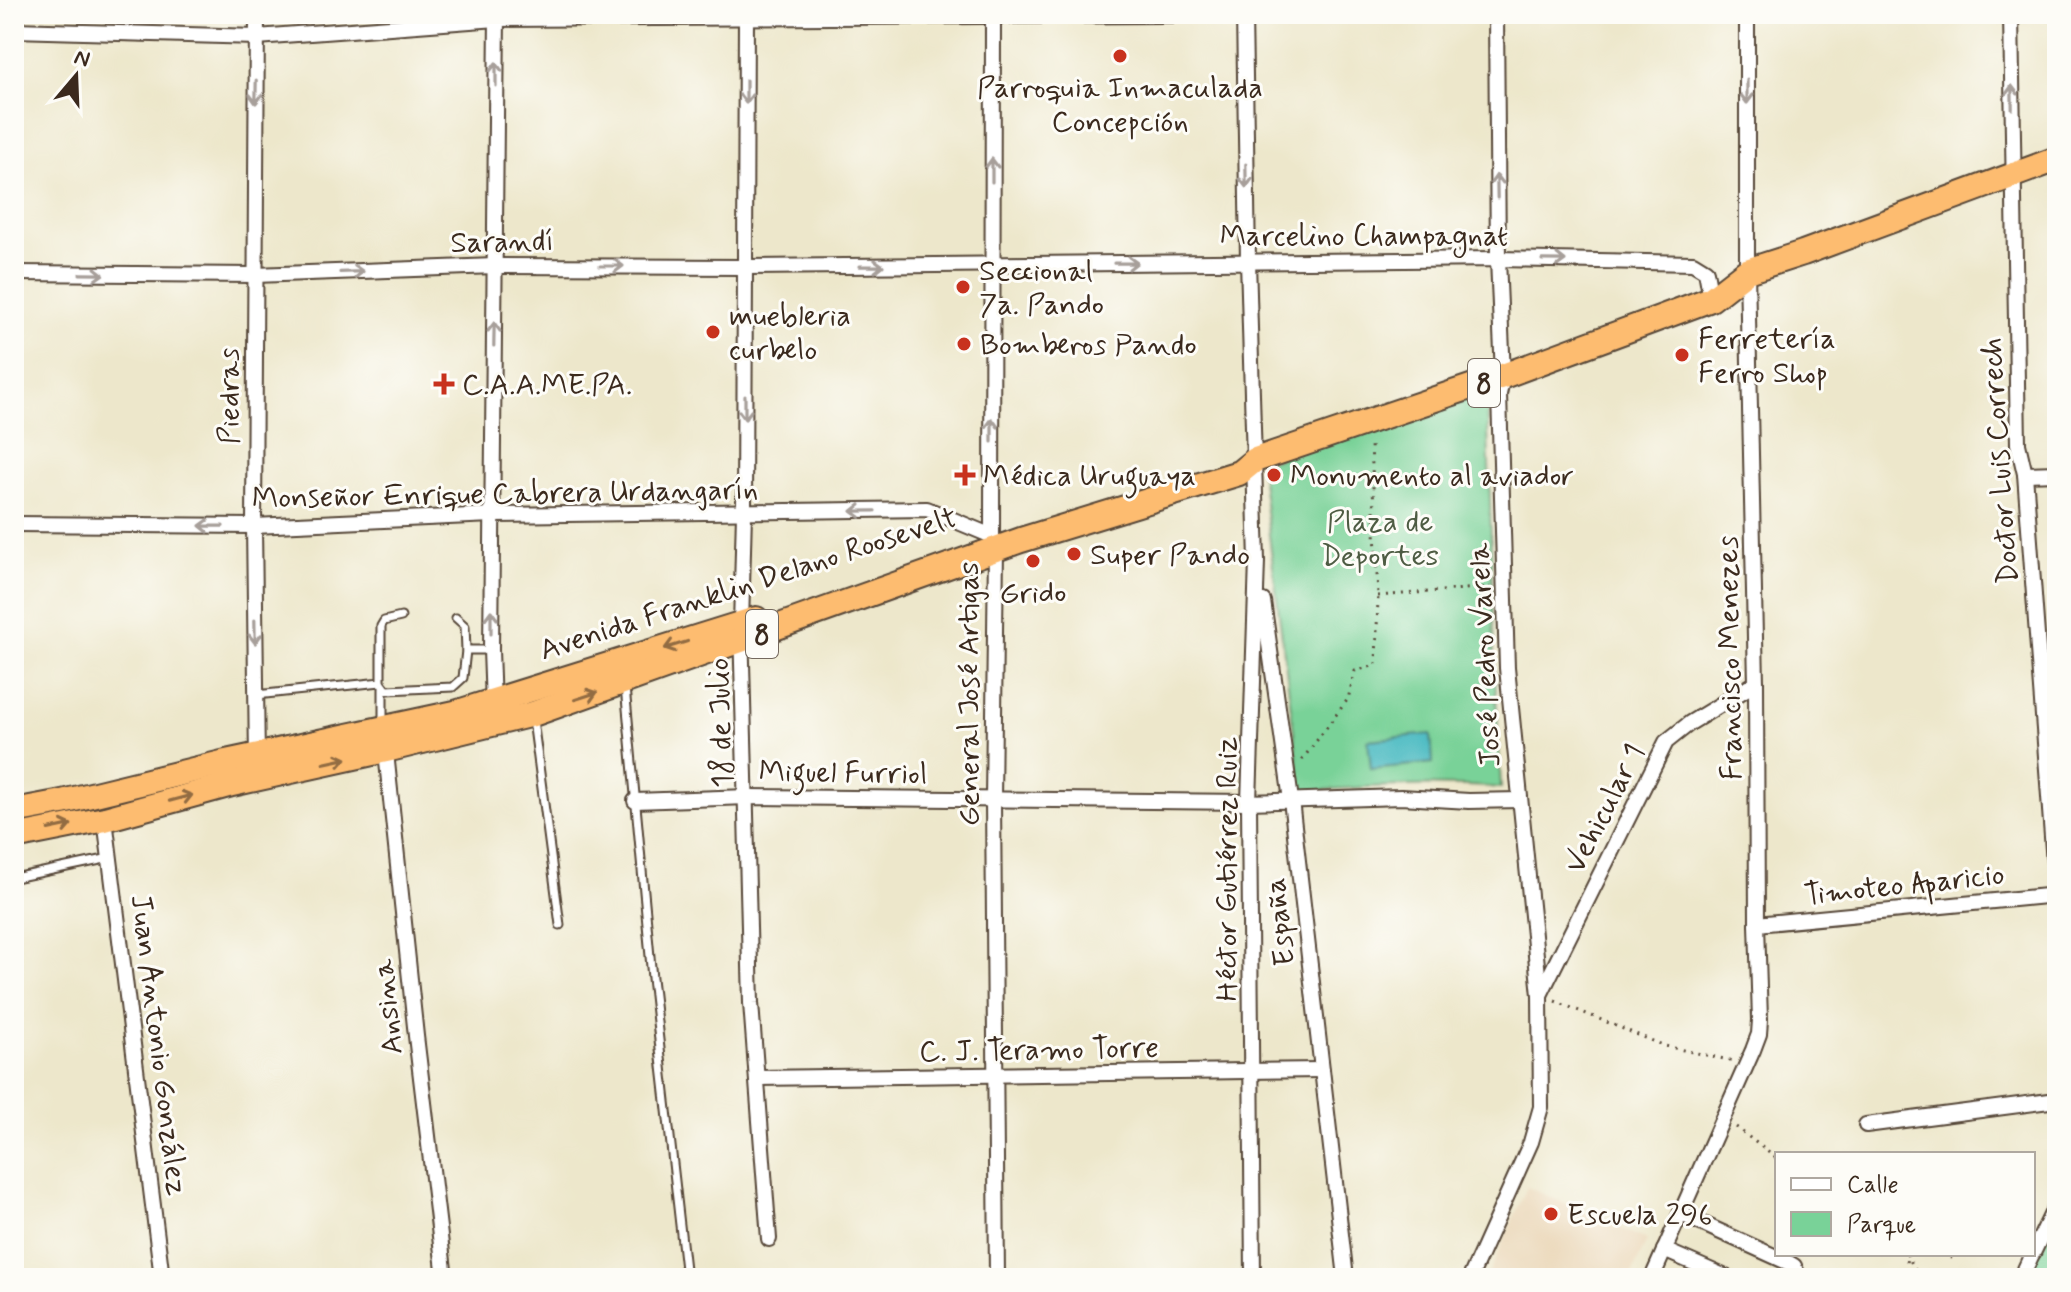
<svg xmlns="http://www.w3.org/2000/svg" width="2071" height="1292" viewBox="0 0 2071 1292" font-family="Mynerve,sans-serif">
<rect width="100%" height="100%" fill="#fdfcf7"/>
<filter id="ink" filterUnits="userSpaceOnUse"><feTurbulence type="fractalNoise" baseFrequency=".0125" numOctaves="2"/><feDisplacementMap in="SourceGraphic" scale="16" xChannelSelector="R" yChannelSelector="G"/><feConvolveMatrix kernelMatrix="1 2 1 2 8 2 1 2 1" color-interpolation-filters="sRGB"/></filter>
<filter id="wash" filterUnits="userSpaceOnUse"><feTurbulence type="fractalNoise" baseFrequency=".006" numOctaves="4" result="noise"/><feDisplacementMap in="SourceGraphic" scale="32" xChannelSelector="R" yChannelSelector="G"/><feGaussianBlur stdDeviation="1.8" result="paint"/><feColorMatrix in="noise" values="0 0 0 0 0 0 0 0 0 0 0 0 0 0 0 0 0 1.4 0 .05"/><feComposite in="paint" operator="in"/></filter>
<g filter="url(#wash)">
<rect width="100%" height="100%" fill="#ede7cb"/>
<polygon fill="#ebd8ba" points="1527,1187 1647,1240 1630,1278 1487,1278"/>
<g fill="#79d298" stroke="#5a7e5b" stroke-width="2">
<path d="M1487 387 1494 654 1501 788C1433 783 1366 786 1299 792L1298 764 1260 464Z"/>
<polygon points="2048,1233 2057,1243 2057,1278 2026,1278"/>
</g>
<polygon fill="#4dbcc3" stroke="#447370" stroke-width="2" points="1431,734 1433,763 1371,769 1368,740"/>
</g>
<g filter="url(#ink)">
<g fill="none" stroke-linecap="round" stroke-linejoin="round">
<defs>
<g id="service">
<polyline points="456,618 465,626 466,650 491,650"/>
<polyline points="381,682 387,690 453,687 463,678 466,650"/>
<polyline points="383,687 383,725"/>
<polyline points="625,687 652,978 686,1278"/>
<polyline points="256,695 381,682 381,626 384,621 401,617"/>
<polyline points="533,720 560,925"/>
<polyline points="14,878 110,858"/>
</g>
<g id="minor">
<polyline points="746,14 744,513 741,625 751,1003 769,1239"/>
<polyline points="993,14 992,536 996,549 993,800 997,1278"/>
<polyline points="1244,14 1248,261 1257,561 1249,802 1253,1278"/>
<polyline points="2011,14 2018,444 2025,474 2057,904"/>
<polyline points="14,30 257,37 497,19 1334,14"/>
<polyline points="14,273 255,275 495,266 746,267 1498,259 1693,263 1706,271 1711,299"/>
<polyline points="2025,474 2057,473"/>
<polyline points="14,524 254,526 492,515 927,509 992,536"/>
<polyline points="1263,601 1291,800 1346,1278"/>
<polyline points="493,705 491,650 497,14"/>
<polyline points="385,743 416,1036 445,1278"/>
<polyline points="257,762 254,526 257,14"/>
<polyline points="635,801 748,797 1249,802 1401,797 1469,801 1520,800"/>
<polyline points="105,819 162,1278"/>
<polyline points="1757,924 2056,895"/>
<polyline points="1540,995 1666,742 1690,723 1756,683"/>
<polyline points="757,1078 1322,1070"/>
<polyline points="1866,1125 2057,1100"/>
<polyline points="1681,1214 1789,1263 1794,1266 1799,1278"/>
<polyline points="1664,1250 1728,1278"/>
<polyline points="2033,1253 2057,1203"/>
<polyline points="1470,1278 1531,1142 1541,1107 1540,995 1507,668 1499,394 1503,376 1498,259 1496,14"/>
<polyline points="1652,1278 1753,1050 1759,1034 1760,1020 1757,924 1756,683 1747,271 1747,14"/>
<polyline points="2021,1278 2032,1254"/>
</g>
<g id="trunk">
<polyline points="14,811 62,802 226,762 455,713 756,619"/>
<polyline points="14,837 105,819 232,784 386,750 533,714 1021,540 1239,473 1255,460 1503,376 1711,299 1747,271 1803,253 2057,159"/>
</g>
</defs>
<use href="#service" stroke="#564638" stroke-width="11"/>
<use href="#minor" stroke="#564638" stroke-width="18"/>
<use href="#trunk" stroke="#564638" stroke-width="28"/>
<g stroke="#564638" stroke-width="3" stroke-dasharray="2 6" stroke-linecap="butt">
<polyline points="1378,596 1490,587"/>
<polyline points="1302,760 1348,699 1355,671 1376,665 1378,596 1371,444"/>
<polyline points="1555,1001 1665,1046 1733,1061"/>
<polyline points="1736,1127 1777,1159"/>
<polyline points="1907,1254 1919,1278"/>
<polyline points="1943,1254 1957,1261"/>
<polyline points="1905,1278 1908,1256"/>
</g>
<use href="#service" stroke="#fff" stroke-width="7"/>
<use href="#minor" stroke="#fff" stroke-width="14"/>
<use href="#trunk" stroke="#fdbc70" stroke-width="24"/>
</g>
<defs><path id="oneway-shaft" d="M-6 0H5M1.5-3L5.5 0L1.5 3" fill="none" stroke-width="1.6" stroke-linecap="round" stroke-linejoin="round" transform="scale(2)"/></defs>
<g stroke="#a79f9a">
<use href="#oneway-shaft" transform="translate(496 74) rotate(-90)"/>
<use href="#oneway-shaft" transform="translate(256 92) rotate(91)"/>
<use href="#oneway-shaft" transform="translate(746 92) rotate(90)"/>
<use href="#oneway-shaft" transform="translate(1747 92) rotate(90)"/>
<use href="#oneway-shaft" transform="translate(2012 97) rotate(-91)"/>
<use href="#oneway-shaft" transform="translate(992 170) rotate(-90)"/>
<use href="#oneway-shaft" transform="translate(1246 176) rotate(89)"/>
<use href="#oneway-shaft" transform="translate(1497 186) rotate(-91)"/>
<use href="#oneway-shaft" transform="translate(1554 260) rotate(1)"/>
<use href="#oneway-shaft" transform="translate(1126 263) rotate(-1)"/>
<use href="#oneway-shaft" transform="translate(612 266)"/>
<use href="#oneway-shaft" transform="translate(872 266) rotate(-1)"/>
<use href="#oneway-shaft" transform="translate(352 272) rotate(-2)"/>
<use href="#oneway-shaft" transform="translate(92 274) rotate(1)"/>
<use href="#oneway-shaft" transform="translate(494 334) rotate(-89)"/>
<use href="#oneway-shaft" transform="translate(745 408) rotate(90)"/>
<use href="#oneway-shaft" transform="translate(992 430) rotate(-90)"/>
<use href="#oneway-shaft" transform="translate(863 511) rotate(179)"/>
<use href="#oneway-shaft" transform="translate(211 526) rotate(-179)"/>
<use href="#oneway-shaft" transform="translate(491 622) rotate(-90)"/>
<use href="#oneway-shaft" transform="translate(255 632) rotate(89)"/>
</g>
<g stroke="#926c43">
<use href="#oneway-shaft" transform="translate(676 645) rotate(163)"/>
<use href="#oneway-shaft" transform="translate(586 696) rotate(-18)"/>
<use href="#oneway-shaft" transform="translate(335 761) rotate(-12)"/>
<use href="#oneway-shaft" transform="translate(181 798) rotate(-15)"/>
<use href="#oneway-shaft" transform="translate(60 827) rotate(-12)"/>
</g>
</g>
<g fill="#c8321e" stroke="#fdfcf7" stroke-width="3">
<circle cx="1120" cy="56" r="8"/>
<circle cx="963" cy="287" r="8"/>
<circle cx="713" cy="332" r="8"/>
<circle cx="964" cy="344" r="8"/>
<circle cx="1682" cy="355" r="8"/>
<path d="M440 372h8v8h8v8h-8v8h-8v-8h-8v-8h8z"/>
<path d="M961 463h8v8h8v8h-8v8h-8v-8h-8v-8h8z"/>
<circle cx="1274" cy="475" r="8"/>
<circle cx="1074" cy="554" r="8"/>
<circle cx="1033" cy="561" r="8"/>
<circle cx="1551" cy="1214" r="8"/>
</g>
<g text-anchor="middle" stroke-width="6" stroke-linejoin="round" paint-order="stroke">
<g fill="#fdfcf7" stroke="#75695f" stroke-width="2">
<rect x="1468" y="359" width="32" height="48" rx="6"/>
<rect x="746" y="610" width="32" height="48" rx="6"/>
</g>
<g font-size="28" font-weight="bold" fill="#3b2a1e">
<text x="1484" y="393">8</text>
<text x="762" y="644">8</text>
</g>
<g font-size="30" fill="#3b2a1e" stroke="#fdfcf7" text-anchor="start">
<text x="1120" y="97" text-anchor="middle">Parroquia Inmaculada<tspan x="1120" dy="34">Concepción</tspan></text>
<text x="979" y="280">Seccional<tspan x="979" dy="34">7a. Pando</tspan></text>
<text x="729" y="325">muebleria<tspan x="729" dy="34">curbelo</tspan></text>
<text x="1698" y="348">Ferretería<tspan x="1698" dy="34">Ferro Shop</tspan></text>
<text x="980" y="354">Bomberos Pando</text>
<text x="462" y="394">C.A.A.ME.PA.</text>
<text x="983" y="485">Médica Uruguaya</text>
<text x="1290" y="485">Monumento al aviador</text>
<text x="1090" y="564">Super Pando</text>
<text x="1033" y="602" text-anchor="middle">Grido</text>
<text x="1567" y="1224">Escuela 296</text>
</g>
<g font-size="30" fill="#3b2a1e" stroke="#fdfcf7">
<text x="1364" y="245">Marcelino Champagnat</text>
<text transform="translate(502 241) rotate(-1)" y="10">Sarandí</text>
<text transform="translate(228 396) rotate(-90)" y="10">Piedras</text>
<text transform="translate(1999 461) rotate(-94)" y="10">Doctor Luis Correch</text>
<text transform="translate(505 493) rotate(-1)" y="10">Monseñor Enrique Cabrera Urdangarín</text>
<text transform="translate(748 583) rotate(-18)" y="10">Avenida Franklin Delano Roosevelt</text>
<text transform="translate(1484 655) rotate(-93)" y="10">José Pedro Varela</text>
<text transform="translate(1729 658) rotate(-91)" y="10">Francisco Menezes</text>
<text transform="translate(968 694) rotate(-90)" y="10">General José Artigas</text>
<text transform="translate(720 723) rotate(-92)" y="10">18 de Julio</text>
<text transform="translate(843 772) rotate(1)" y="10">Miguel Furriol</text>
<text transform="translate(1604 808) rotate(-63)" y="10">Vehicular 1</text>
<text transform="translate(1226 869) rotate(-90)" y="10">Héctor Gutiérrez Ruiz</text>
<text transform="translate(1904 884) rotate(-6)" y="10">Timoteo Aparicio</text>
<text transform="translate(1279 922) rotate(-97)" y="10">España</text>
<text transform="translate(387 1007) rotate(-96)" y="10">Ansina</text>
<text transform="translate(160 1045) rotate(83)" y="10">Juan Antonio González</text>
<text transform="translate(1039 1049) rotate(-1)" y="10">C. J. Teramo Torre</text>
</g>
<g font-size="30" fill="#4e5c43" stroke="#fdfcf7">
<text x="1380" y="531">Plaza de<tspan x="1380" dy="34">Deportes</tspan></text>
</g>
</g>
<rect width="2071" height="1292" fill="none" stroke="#fdfcf7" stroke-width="48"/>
<rect x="1775" y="1152" width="260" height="104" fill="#fdfcf7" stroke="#afa8a0" stroke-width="2"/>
<rect x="1791" y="1178" width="40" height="12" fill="#ffffff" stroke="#afa8a0" stroke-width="2"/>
<text x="1847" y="1192" font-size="24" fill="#3b2a1e">Calle</text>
<rect x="1791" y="1212" width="40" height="24" fill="#79d298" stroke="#afa8a0" stroke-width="2"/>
<text x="1847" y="1232" font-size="24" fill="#3b2a1e">Parque</text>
<g transform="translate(76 76) rotate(19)" stroke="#fdfcf7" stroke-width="6" paint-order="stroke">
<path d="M0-6L14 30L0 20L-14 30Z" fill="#3b2a1e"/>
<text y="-12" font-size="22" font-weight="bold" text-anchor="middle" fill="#3b2a1e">N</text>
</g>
</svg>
